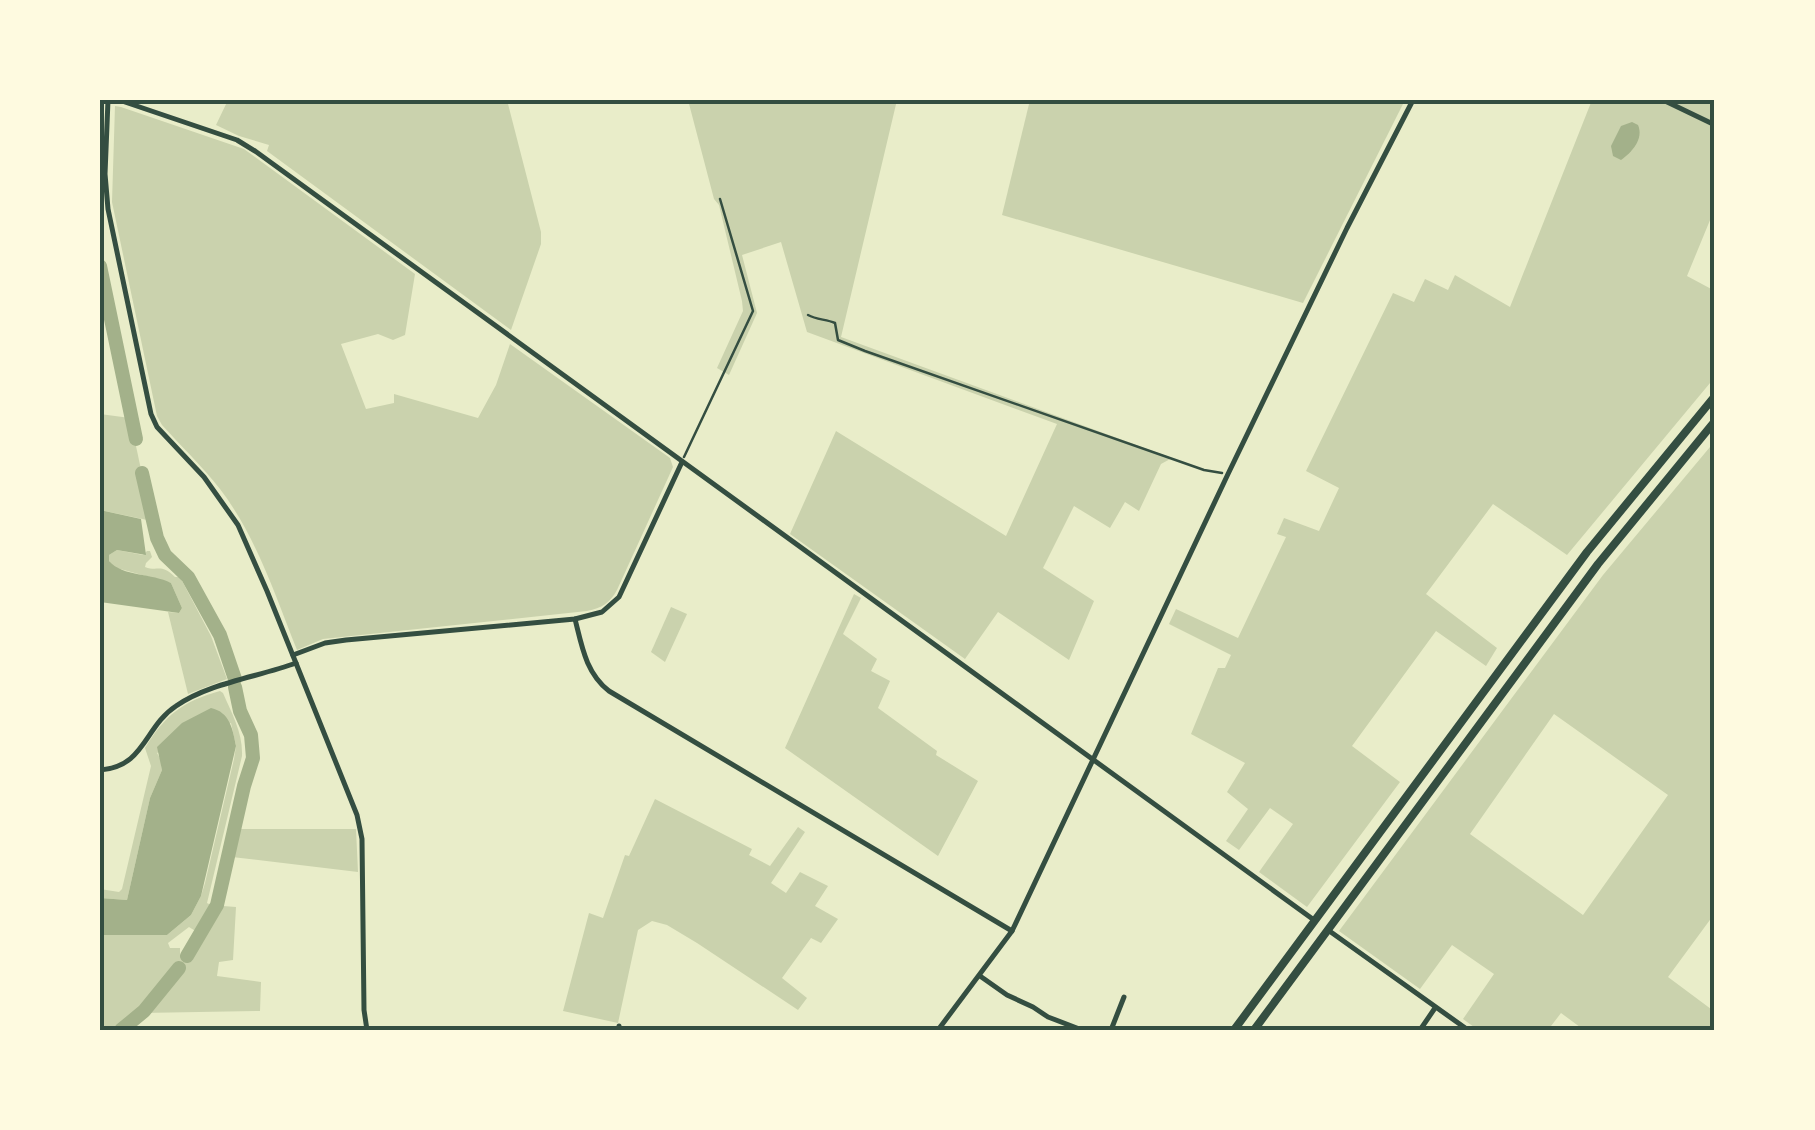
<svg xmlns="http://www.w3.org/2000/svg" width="1815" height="1130" viewBox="0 0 1815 1130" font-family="Inter,sans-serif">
<rect width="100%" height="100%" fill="#e9edc9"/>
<g fill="#cad2ad" fill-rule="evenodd">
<polygon points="228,100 507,100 541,232 541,244 511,330 267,151 269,145 239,136 216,125"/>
<polygon points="688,100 897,100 841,337 1172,458 1161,464 1139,511 1125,502 1110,528 1074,506 1043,568 1094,601 1069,660 998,612 965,659 790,534 836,431 1006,536 1057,424 807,332 781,242 742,255 757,313 729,375 717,368 743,311 742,301 719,205 714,199"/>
<polygon points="1030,100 1405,100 1303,303 1002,215"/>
<polygon points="1592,100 1715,100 1715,208 1687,276 1715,291 1715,377 1567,555 1493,504 1426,594 1497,648 1486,666 1436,631 1352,746 1400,782 1307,907 1259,872 1293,824 1270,808 1239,850 1226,841 1248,809 1227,792 1245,763 1191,734 1218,668 1225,668 1231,655 1169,624 1176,609 1238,638 1286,537 1277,534 1284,518 1319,531 1339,488 1306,471 1393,293 1414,302 1425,279 1448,290 1455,275 1510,307"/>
<path d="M115 106 121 107 244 149 415 274 405 335 393 340 378 334 341 344 366 409 394 403V394L478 418 496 385 510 344 670 458 673 467 617 590C610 603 602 608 587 611L323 639 297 650C275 595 256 536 220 489 202 466 181 446 162 425L157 416 112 202Z"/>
<polygon points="100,414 130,418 152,521 100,510"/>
<path d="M1715 441V913L1668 977 1715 1012V1030H1584L1561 1013 1548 1030H1478L1463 1019 1494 974 1452 945 1420 989 1339 931 1603 575ZM1554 714 1668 795 1583 915 1470 834Z"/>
<path d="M117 550 143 555 147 551H150L152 557 146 563 145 567C158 572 161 563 175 577H180L211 636 227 679 188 694 168 612 179 613 182 608 171 583 113 567 109 561V555Z"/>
<polygon points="854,594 861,598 843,634 877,659 871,671 890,681 878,708 937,751 936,755 978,781 938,856 785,748"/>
<polygon points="671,607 687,614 665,662 651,652"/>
<path d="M220 691 223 693C232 714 243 733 242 756L207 903 211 905 230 829H356L358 872 232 857 223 906 236 907 233 960 219 962 217 976 261 982 260 1011 141 1013 124 1030H100V935H167L191 915 201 896 205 883 234 759 236 746 231 723 157 753 161 760 162 770 150 798 127 900 100 898V889L119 892 122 889 151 766 145 748C165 715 183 701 220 691ZM189 927 197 932 187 955H180V948H170L168 943Z"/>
<polygon points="655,799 752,849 749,855 770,866 798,827 805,832 771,883 786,893 800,872 828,886 815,906 838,919 821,943 811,938 782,978 807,998 798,1010 697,943 667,925 652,921 638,930 618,1023 563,1011 589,913 603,918 625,855 629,856"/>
</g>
<g fill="#a3b18a">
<path d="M1632 122 1638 125C1644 139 1632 152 1621 160L1613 156 1611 146 1621 126Z"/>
<path d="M100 510 141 519 146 555 117 550 109 555V561C123 577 152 573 171 583L182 608 179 613 100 602Z"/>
<path d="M211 708C230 712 233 730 236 746L201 896 191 915 167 935H100V898L127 900 150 798 162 770 157 747 182 723Z"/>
</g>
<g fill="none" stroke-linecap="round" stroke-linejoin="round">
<g stroke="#a3b18a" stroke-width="14">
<polyline points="100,266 136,439"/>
<polyline points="142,473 157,538 165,555 188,577 220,635 235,679"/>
<polyline points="187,956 217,905 244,786 253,758 251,735 240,711 235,687"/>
<polyline points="121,1030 144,1011 179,968"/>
</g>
<g stroke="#344e41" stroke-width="2.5">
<path d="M808 315C817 320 826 319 835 323L838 340 865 351 1204 470 1222 473"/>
<polyline points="684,457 753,311 720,199"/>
</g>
<g stroke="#344e41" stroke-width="5">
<polyline points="108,100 105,174 108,209 151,414 157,427 204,477 238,525 267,591 357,815 362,839 364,1010 367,1030"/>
<polyline points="119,100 237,140 255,151 1314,920"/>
<polyline points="1663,100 1715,125"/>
<path d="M575 619C582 647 586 673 609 691L1012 931"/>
<polyline points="293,655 325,643 346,640 575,619 602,612 619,597 682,462"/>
<path d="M100 770C145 767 144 727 176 706 209 683 258 677 296 663"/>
<polyline points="1328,930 1468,1030"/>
<polyline points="980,976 1007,995 1033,1007 1048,1017 1082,1030"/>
<polyline points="619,1030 619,1026"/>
<polyline points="938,1030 1012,931 1228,474 1347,228 1413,100"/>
<polyline points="1111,1030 1124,997"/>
<polyline points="1420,1030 1435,1008"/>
</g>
<g stroke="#344e41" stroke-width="8">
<polyline points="1234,1030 1587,552 1715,396"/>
<polyline points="1254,1030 1598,564 1715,421"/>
</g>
</g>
<rect width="1815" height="1130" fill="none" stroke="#fefae0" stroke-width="205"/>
<rect x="102" y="102" width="1610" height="926" fill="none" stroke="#344e41" stroke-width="4"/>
</svg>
